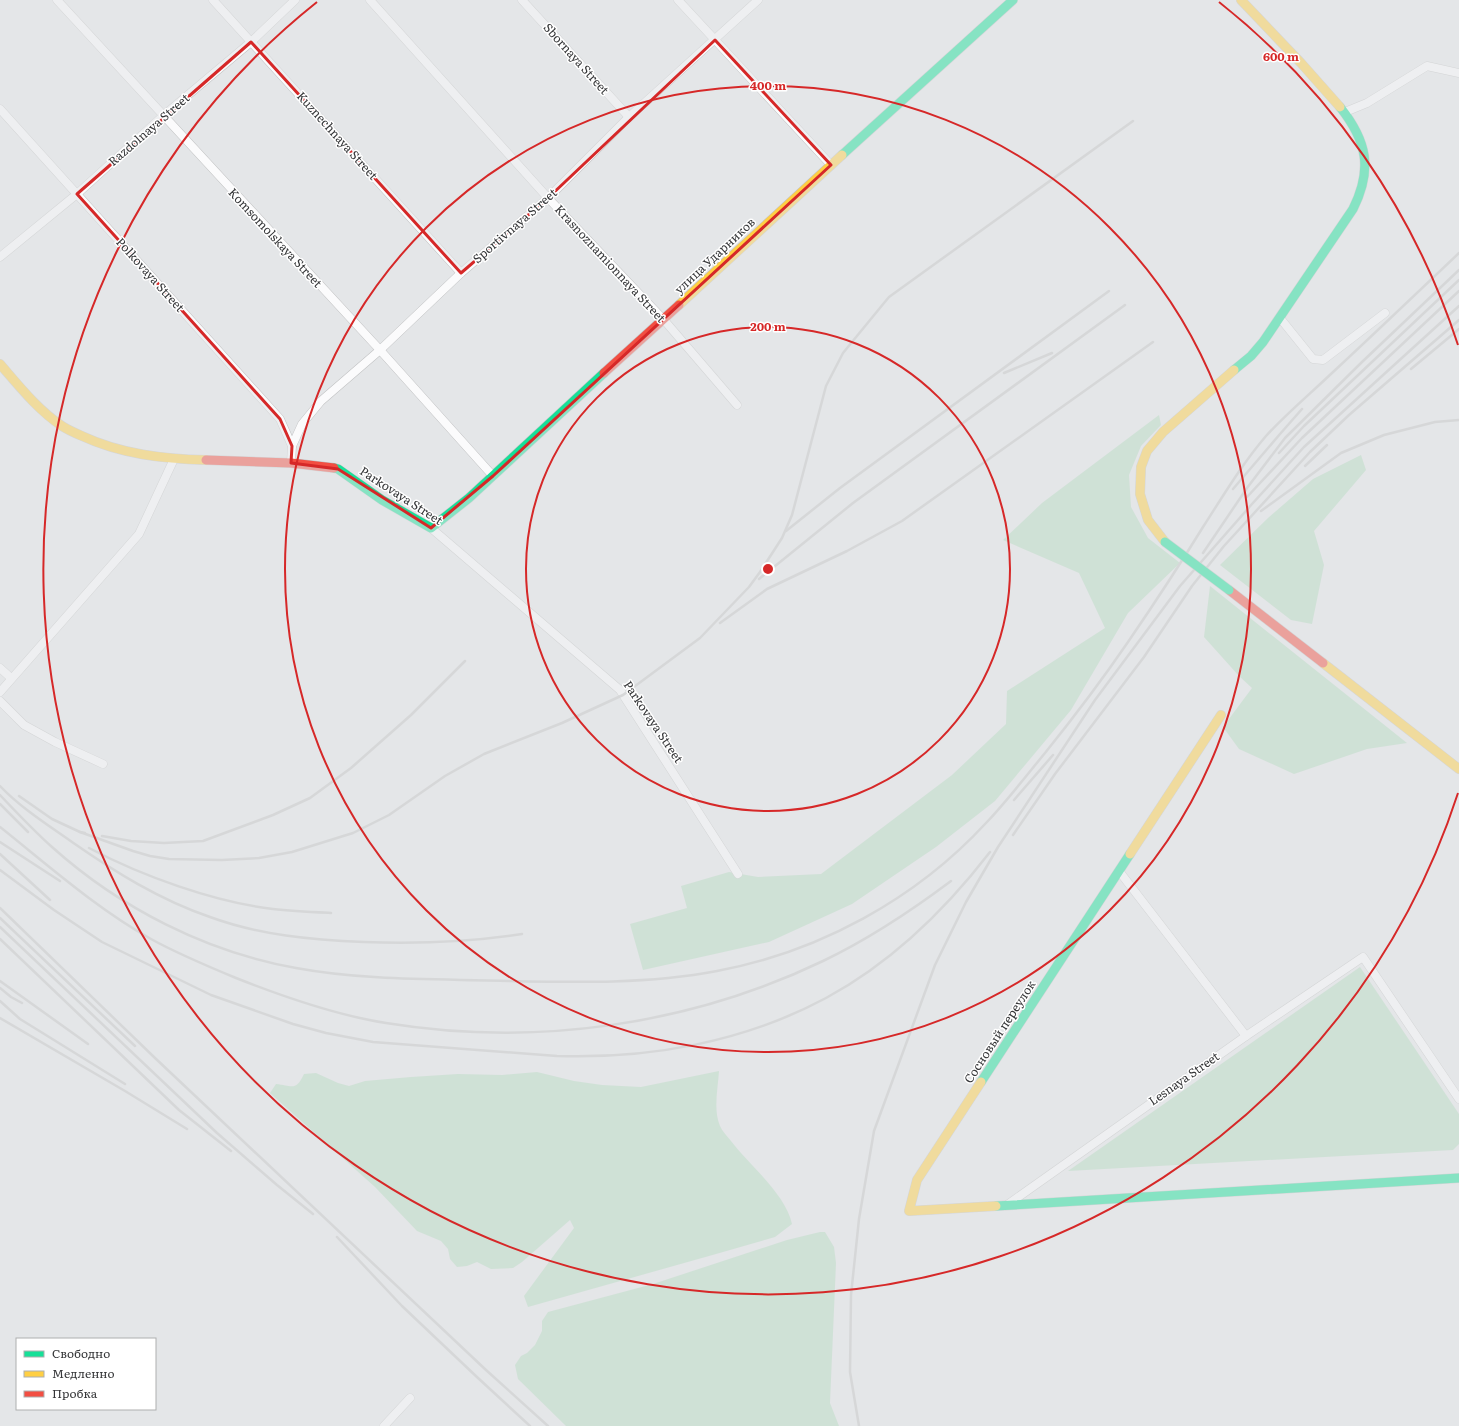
<svg xmlns="http://www.w3.org/2000/svg" width="1459" height="1426" viewBox="0 0 1459 1426" font-family="Literata,serif">
<rect width="100%" height="100%" fill="#e4e6e8"/>
<g fill="#b7dbc2">
<polygon points="1159,415 1161,425 1141,446 1129,475 1131,507 1148,538 1180,563 1128,613 1071,710 995,801 936,847 852,904 769,942 643,970 630,924 687,908 681,886 729,872 758,877 821,874 952,775 1006,724 1007,691 1105,628 1079,573 1003,540 1042,503"/>
<polygon points="1361,455 1366,470 1314,531 1324,565 1312,624 1291,620 1220,565 1268,518 1313,479"/>
<polygon points="1210,586 1407,743 1367,749 1294,774 1239,749 1223,727 1252,688 1239,676 1204,637"/>
<polygon points="1360,967 1459,1114 1459,1144 1453,1150 1068,1171"/>
<path d="M719 1071C718 1088 713 1110 720 1126 722 1131 727 1136 731 1141 749 1165 785 1193 792 1224L775 1237 709 1256 528 1307 524 1296 574 1228 570 1220 522 1262 513 1268 491 1269 477 1262 467 1266 457 1267 450 1259 448 1249 441 1241 417 1231 375 1187 270 1093 276 1084C293 1086 296 1091 304 1074L316 1073 338 1083 349 1086 365 1081 411 1077 458 1074 502 1075 537 1072 574 1081 602 1085 641 1087Z"/>
<polygon points="820,1232 825,1232 834,1247 836,1263 830,1403 839,1426 566,1426 518,1379 515,1365 521,1356 527,1353 535,1345 542,1331 542,1321 548,1312 653,1284 787,1240"/>
</g>
<g fill="none" stroke-linecap="round" stroke-linejoin="round">
<defs>
<g id="street">
<polyline points="57,0 380,350 493,476"/>
<polyline points="213,0 461,273"/>
<polyline points="370,0 548,198 664,320 737,405"/>
<polyline points="522,0 629,117"/>
<polyline points="678,0 831,165"/>
<polyline points="0,109 280,419 292,446"/>
<polyline points="1345,112 1367,103 1427,66 1459,73"/>
<polyline points="0,257 77,194 163,116 251,42 295,0"/>
<polyline points="1280,318 1313,359 1323,360 1385,313"/>
<polyline points="291,463 292,446 302,424 321,401 380,350 461,273 548,198 629,117 758,0"/>
<polyline points="431,528 620,690 738,874"/>
<polyline points="0,668 11,678"/>
<polyline points="0,692 139,534 174,459"/>
<polyline points="0,701 24,725 55,742 103,764"/>
<polyline points="1119,871 1246,1036"/>
<polyline points="1007,1205 1246,1036 1363,957 1459,1099"/>
<polyline points="384,1426 410,1398"/>
</g>
<g id="fast">
<polyline points="842,155 1013,0"/>
<path d="M1234 370 1251 356 1263 342 1353 209C1373 169 1367 141 1340 107"/>
<polyline points="334,468 338,469 382,500 431,528 469,498 604,373"/>
<polyline points="981,1082 1130,854"/>
<polyline points="996,1206 1459,1178"/>
</g>
<g id="slow">
<polyline points="1241,0 1301,63 1340,107"/>
<polyline points="679,305 842,155"/>
<path d="M0 364C19 386 38 410 62 426 68 430 75 433 82 436 121 454 163 459 206 460"/>
<polyline points="1165,542 1148,520 1140,494 1141,467 1147,451 1163,432 1234,370"/>
<polyline points="1323,663 1459,769"/>
<polyline points="1130,854 1221,715"/>
<polyline points="981,1082 917,1180 909,1211 996,1206"/>
</g>
<g id="jam">
<polyline points="604,373 679,305"/>
<polyline points="206,460 291,463 334,468"/>
<polyline points="1229,590 1323,663"/>
</g>
</defs>
<use href="#street" stroke="#c1c2c3" stroke-width="9"/>
<use href="#fast" stroke="#c1c2c3" stroke-width="10"/>
<use href="#slow" stroke="#c1c2c3" stroke-width="10"/>
<use href="#jam" stroke="#c1c2c3" stroke-width="10"/>
<use href="#street" stroke="#fbfbfc" stroke-width="8"/>
<use href="#fast" stroke="#16e098" stroke-width="9"/>
<use href="#slow" stroke="#ffcf43" stroke-width="9"/>
<use href="#jam" stroke="#f24e42" stroke-width="9"/>
<g stroke="#c5c6c6" stroke-width="2.5">
<polyline points="1411,369 1459,329"/>
<polyline points="1004,373 1052,353"/>
<polyline points="1279,453 1304,426 1459,280"/>
<polyline points="1305,466 1327,445"/>
<polyline points="1233,489 1280,434 1302,409"/>
<polyline points="1247,497 1302,438 1459,291"/>
<polyline points="1261,511 1341,453 1384,435 1435,422 1459,420"/>
<polyline points="786,531 840,488 1109,291"/>
<polyline points="1203,553 1247,488 1285,438 1362,362 1459,270"/>
<polyline points="759,579 853,503 1125,305"/>
<polyline points="720,623 767,589 847,551 902,521 1153,342"/>
<path d="M0 786C21 808 48 825 72 842 115 872 160 900 210 917 259 935 312 940 364 942 417 944 470 942 522 934"/>
<path d="M0 795C17 813 34 831 52 847 120 908 206 952 296 968 350 978 406 979 461 980 546 981 633 987 717 971 819 952 916 899 986 823 1007 801 1026 776 1045 753 1074 717 1102 680 1128 642 1154 604 1179 566 1203 527 1223 496 1242 464 1266 436 1285 415 1311 393 1332 373 1375 333 1417 293 1459 253"/>
<polyline points="19,796 52,819 80,832 85,833"/>
<polyline points="1014,800 1053,755"/>
<polyline points="0,804 28,832"/>
<path d="M0 827C49 866 96 908 151 939 178 954 207 966 236 978 284 997 335 1015 386 1023 533 1047 688 1026 823 961 869 939 911 911 951 881"/>
<polyline points="80,832 133,851 150,856 169,859 222,860 259,858 292,852 353,833 389,815 445,776 484,754 562,723 623,695 700,638 749,587 760,572 782,538 792,515 826,386 843,353 884,303 889,297 1133,121"/>
<polyline points="1013,835 1055,774 1144,657 1192,586 1224,546 1310,452 1349,415 1459,320"/>
<polyline points="102,836 131,841 164,843 203,841 273,815 310,798 351,768 411,715 465,661"/>
<polyline points="0,842 60,881"/>
<path d="M89 848C142 876 214 902 273 909 292 911 312 912 331 913"/>
<polyline points="0,854 50,900"/>
<path d="M0 870 54 910 102 942 211 995 293 1024 326 1033 373 1042 557 1056C650 1059 744 1042 826 998 891 963 946 909 990 852"/>
<polyline points="0,908 155,1058 486,1370 548,1426"/>
<polyline points="0,918 135,1046"/>
<polyline points="0,927 217,1133 277,1185 313,1214"/>
<polyline points="0,939 179,1110 231,1151"/>
<polyline points="0,981 88,1044"/>
<polyline points="0,988 11,997 22,1003"/>
<polyline points="0,1001 20,1019 125,1084"/>
<polyline points="0,1018 125,1091 187,1129"/>
<polyline points="337,1237 402,1306 478,1378 530,1426"/>
<polyline points="859,1426 850,1372 851,1295 859,1219 874,1131 935,965 966,902 998,847 1095,700 1180,586 1252,504 1304,447 1459,306"/>
</g>
<defs>
<polyline id="fast-bridge" points="1165,542 1229,590"/>
</defs>
<use href="#fast-bridge" stroke="#c1c2c3" stroke-width="10" stroke-linecap="butt"/>
<use href="#fast-bridge" stroke="#16e098" stroke-width="9"/>
</g>
<path d="M0 0H1459V1426H0ZM715 40 831 165 493 476 431 528 338 469 291 463 292 446 280 419 77 194 251 42 461 273 548 198Z" fill="#e4e6e8" fill-opacity=".55" fill-rule="evenodd"/>
<path fill="none" stroke="#d62828" stroke-width="3" stroke-linejoin="round" d="M715 40 831 165 493 476 431 528 338 469 291 463 292 446 280 419 77 194 251 42 461 273 548 198Z"/>
<g fill="none" stroke="#d62828" stroke-width="2">
<circle cx="768" cy="569" r="242"/>
<circle cx="768" cy="569" r="483"/>
<path d="M1458 793A725 725 0 1 1 317 2M1219 2A725 725 0 0 1 1458 345"/>
</g>
<g text-anchor="middle" stroke-width="3" stroke-linejoin="round" paint-order="stroke">
<g font-size="12" fill="#353638" stroke="#fff">
<text transform="translate(576 59) rotate(48)" y="4">Sbornaya Street</text>
<text transform="translate(149 130) rotate(-41)" y="4">Razdolnaya Street</text>
<text transform="translate(337 136) rotate(48)" y="4">Kuznechnaya Street</text>
<text transform="translate(515 226) rotate(-41)" y="4">Sportivnaya Street</text>
<text transform="translate(275 238) rotate(47)" y="4">Komsomolskaya Street</text>
<text transform="translate(715 256) rotate(-43)" y="4">улица Ударников</text>
<text transform="translate(610 264) rotate(47)" y="4">Krasnoznamionnaya Street</text>
<text transform="translate(150 275) rotate(48)" y="4">Polkovaya Street</text>
<text transform="translate(401 496) rotate(33)" y="4">Parkovaya Street</text>
<text transform="translate(653 722) rotate(56)" y="4">Parkovaya Street</text>
<text transform="translate(1000 1032) rotate(-57)" y="4">Сосновый переулок</text>
<text transform="translate(1184 1079) rotate(-35)" y="4">Lesnaya Street</text>
</g>
</g>
<circle cx="768" cy="569" r="6" fill="#d62828" stroke="#fff" stroke-width="2"/>
<g font-size="12" text-anchor="middle" font-weight="bold" fill="#d62828" stroke="#fff" stroke-width="3" stroke-linejoin="round" paint-order="stroke">
<text x="1281" y="61">600 m</text>
<text x="768" y="90">400 m</text>
<text x="768" y="331">200 m</text>
</g>
<rect x="16" y="1338" width="140" height="72" fill="#ffffff" stroke="#aeafaf"/>
<rect x="24" y="1351" width="20" height="6" fill="#16e098" stroke="#aeafaf"/>
<text x="52" y="1358" font-size="12" fill="#353638">Свободно</text>
<rect x="24" y="1371" width="20" height="6" fill="#ffcf43" stroke="#aeafaf"/>
<text x="52" y="1378" font-size="12" fill="#353638">Медленно</text>
<rect x="24" y="1391" width="20" height="6" fill="#f24e42" stroke="#aeafaf"/>
<text x="52" y="1398" font-size="12" fill="#353638">Пробка</text>
</svg>
